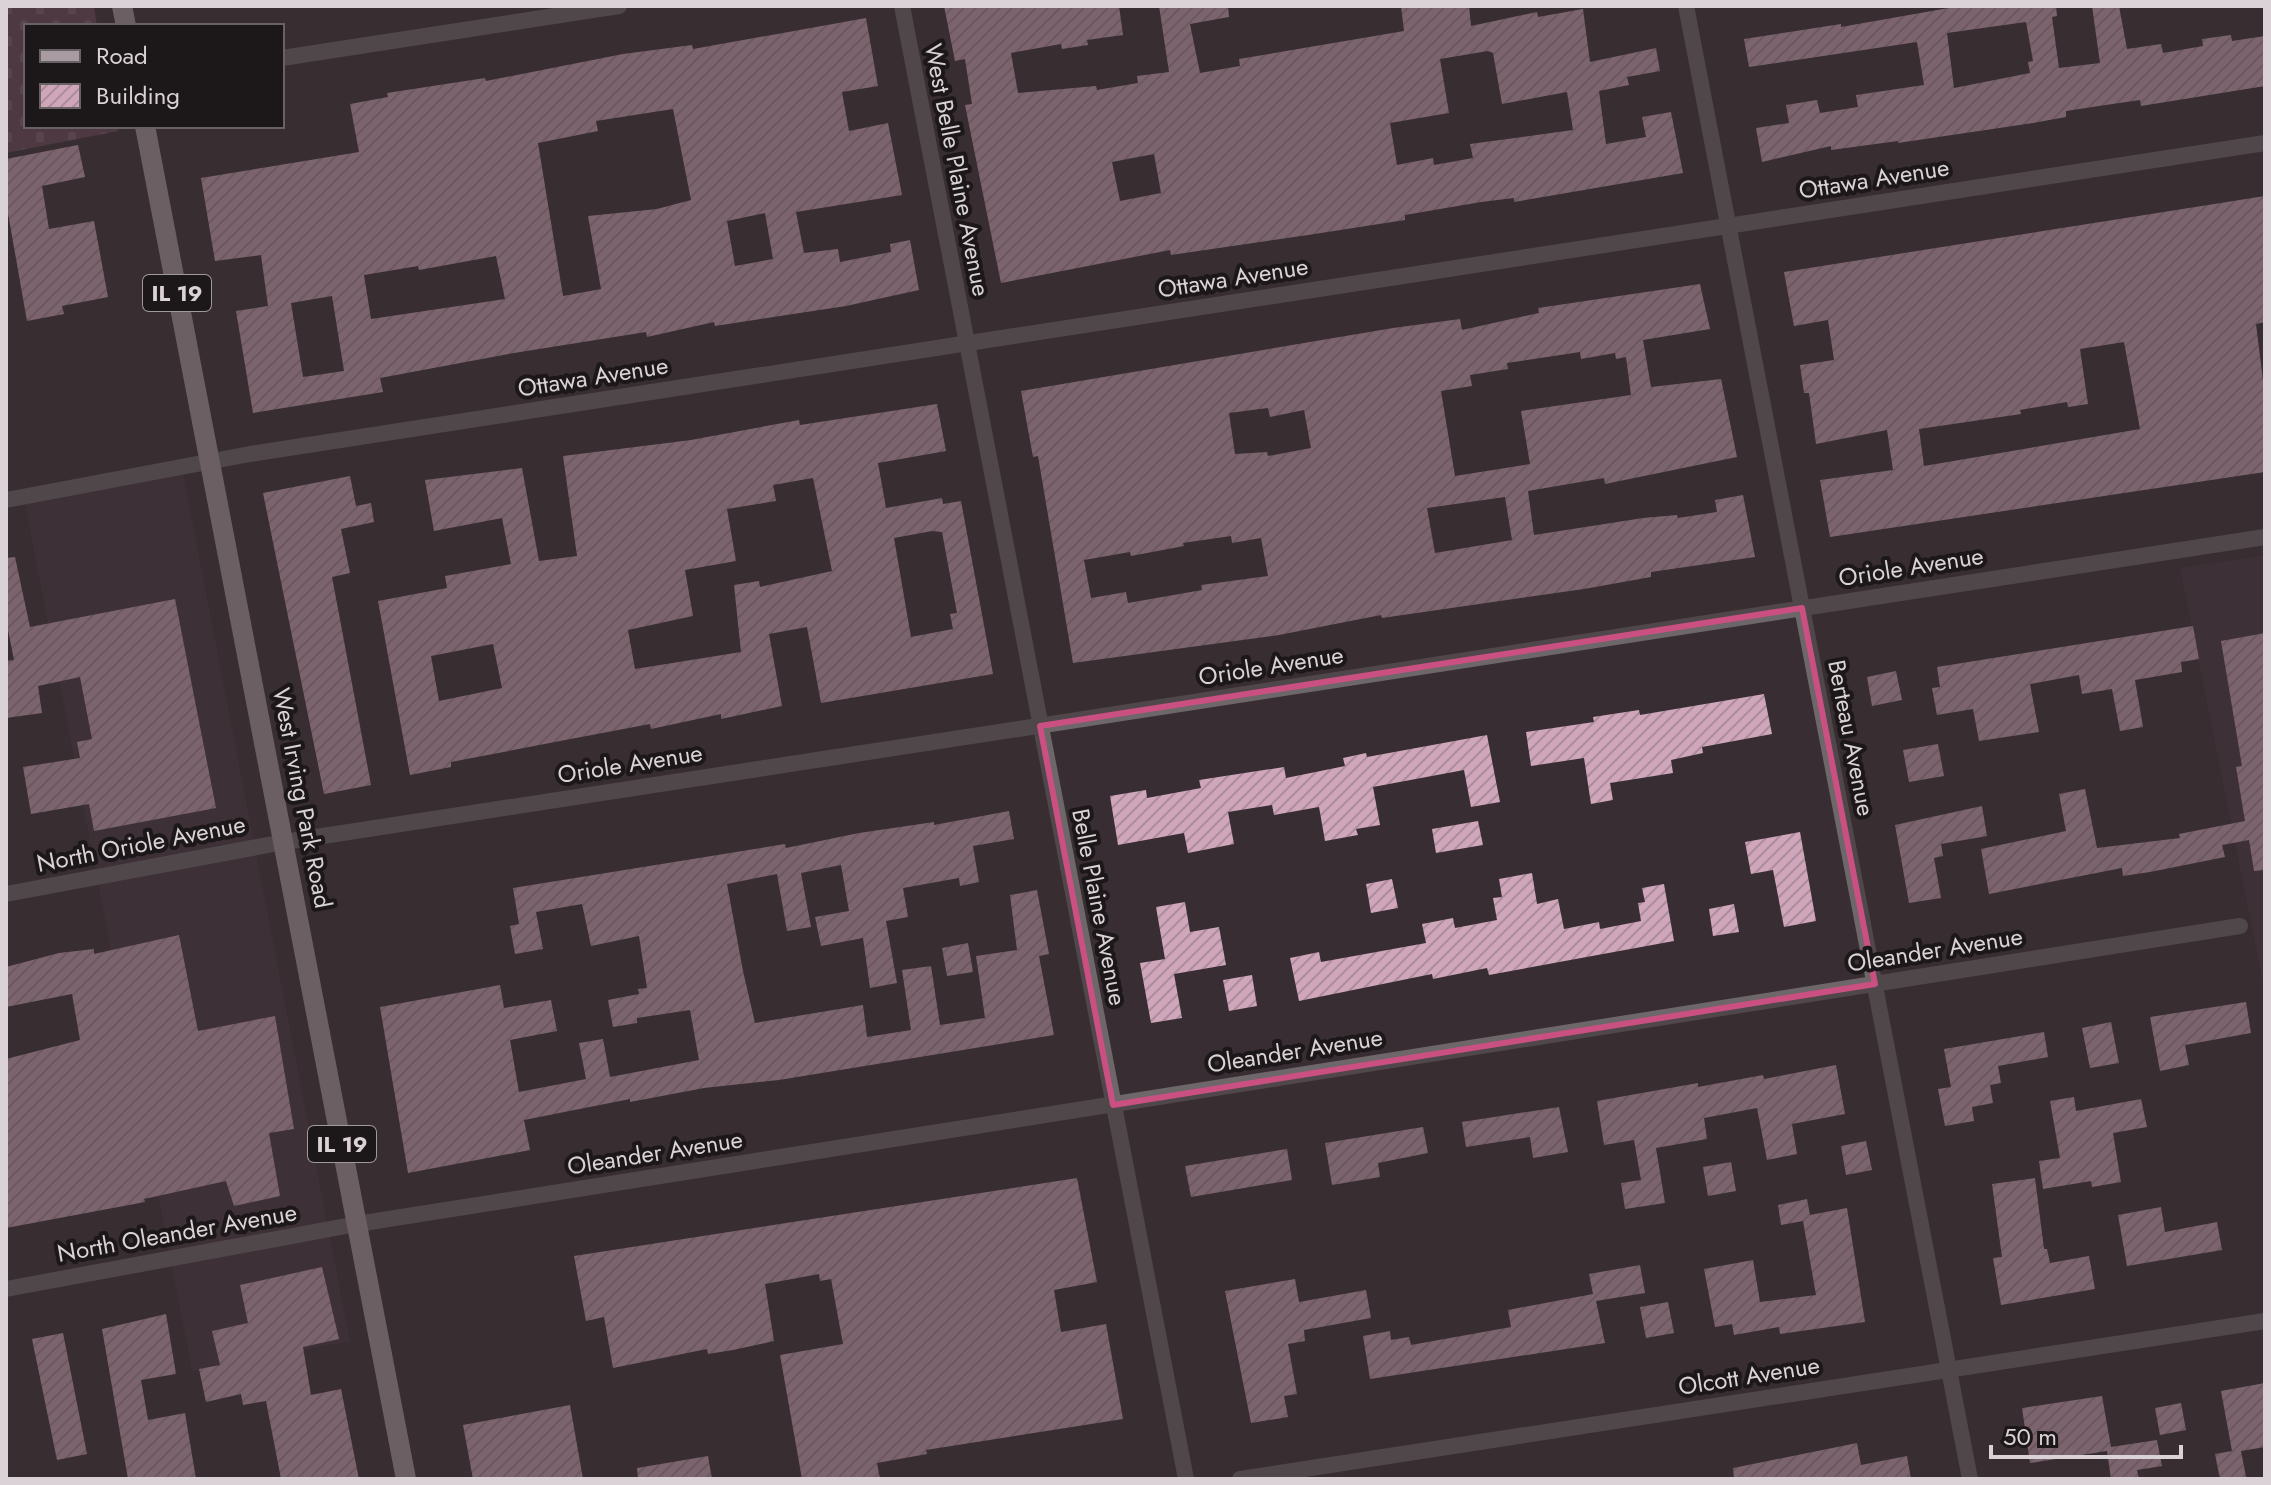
<svg xmlns="http://www.w3.org/2000/svg" width="2271" height="1485" viewBox="0 0 2271 1485" font-family="Jost,sans-serif">
<defs>
<pattern id="cemetery-stones" width="16" height="16" patternUnits="userSpaceOnUse" patternTransform="scale(2)"><rect width="16" height="16" fill="#694758"/><path d="M2 7V4a2 2 0 0 1 4 0v3zM10 15v-3a2 2 0 0 1 4 0v3z" fill="#7e616f"/></pattern>
<pattern id="building-hatch" width="6" height="6" patternUnits="userSpaceOnUse" patternTransform="scale(2)"><rect width="6" height="6" fill="#cfa6ba"/><path d="M-1 1l2-2M0 6l6-6M5 7l2-2" fill="none" stroke="#ac8c9c"/></pattern>
</defs>
<rect width="100%" height="100%" fill="#382d32"/>
<g fill="#44333c">
<polygon points="182,468 350,1341 192,1371 24,499"/>
<polygon points="2265,555 2265,993 2180,568"/>
</g>
<polygon fill="url(#cemetery-stones)" points="6,6 94,6 97,26 26,26 26,126 117,126 118,131 6,153"/>
<g fill="url(#building-hatch)" fill-rule="evenodd">
<path d="M944 6H1119L1123 35 1087 40 1088 45 1062 49 1061 44 1011 53 1018 93 1096 86 1097 90 1138 83 1137 76 1169 72 1159 6H1228L1229 17 1190 24 1200 73 1240 66 1239 59 1404 31 1401 6H1469L1471 26 1537 12 1538 17 1583 9 1590 62 1656 48 1660 71 1627 77 1629 85 1599 91 1606 144 1646 137 1642 117 1671 112 1683 173 1514 202V198L1481 202 1405 215V220L1308 235 1171 255 1170 250 1001 283 965 105 972 104 965 59 955 61ZM1488 51 1493 53 1502 104 1567 92 1573 130 1470 144 1473 158 1434 165 1433 158 1397 165 1390 123 1449 113 1440 59ZM1154 154 1161 193 1120 201 1112 162Z"/>
<path d="M1960 6H2056L2057 16 2052 17 2059 68 2100 63 2092 6H2119L2127 49 2161 44 2163 53 2203 46 2202 39 2231 35 2232 41 2265 36V86L2141 106 2140 100 2099 106 2066 111V117L2033 123 1898 143V141L1831 150V146L1762 162 1756 128 1789 123 1786 105 1817 100 1820 113 1858 107 1856 95 1924 85 1917 42 1749 67 1744 39 1841 24V27ZM2026 22 2033 61 2028 62 2030 73 1954 88 1947 33Z"/>
<path d="M866 18 878 86 842 92 849 131 888 123 902 195 796 212 804 253 838 249 840 262 891 252 890 244 910 240 919 290 846 306 715 326 714 322 647 337 646 332 514 353 380 378 383 392 253 413 236 311 268 306 261 255 215 261 201 178 359 152 350 104 388 97 387 93 485 78 486 81 623 54 692 45 693 49ZM673 109 691 200 657 209 588 216 601 289 563 296 538 143 598 131 596 121ZM765 213 773 259 735 266 727 221ZM496 256 505 299 371 319 364 275 418 266 419 270ZM332 296 344 371 303 377 291 303Z"/>
<polygon points="78,145 85,177 42,186 49,229 94,221 108,297 62,306 64,314 27,321 6,202 6,159"/>
<path d="M2265 196V322L2256 324 2265 397V472L1830 537 1820 480 1893 470 1887 430 1816 444 1809 393H1804L1800 365 1834 360 1828 320 1794 326 1784 272ZM2124 342 2140 429 1924 466 1919 429 2021 414 2020 410 2067 402 2068 407 2088 404 2080 349Z"/>
<path d="M1700 284 1710 329 1643 340 1651 387 1721 379 1737 457 1605 484 1604 478 1528 491 1534 535 1643 518 1677 515 1678 518 1717 512 1715 500 1743 495 1755 557 1651 572V577L1584 589 1382 618 1381 615 1279 635 1073 663 1038 456 1033 457 1021 391 1393 328 1460 319 1462 330 1539 313 1538 308ZM1580 352 1581 359 1615 353 1616 359 1626 357 1631 395 1521 411 1530 464 1455 476 1441 391 1472 386 1470 375 1508 369 1507 363ZM1268 408 1270 417 1304 410 1311 448 1268 456 1267 452 1235 454 1229 413ZM1505 497 1512 540 1435 553 1427 508ZM1231 536 1232 543 1261 538 1268 576 1201 585 1202 590 1128 603 1126 592 1091 598 1084 560 1130 552 1131 556 1184 546 1183 543Z"/>
<path d="M937 404 946 451 878 463 886 508 942 498 943 504 961 501 993 674 821 703 807 627 769 634 782 706 721 719V714L651 729 650 724 560 741 451 762V767L410 775 378 601 447 588 445 576 511 564 502 518 434 531 425 480 522 468 539 561 577 556 563 456 691 440 799 420 800 425ZM813 478 832 571 760 587 759 581 734 585 741 652 635 669 628 630 693 616 685 570 736 561 727 509 776 501 773 485ZM932 531 942 532 957 613 950 614 953 629 911 637 894 538ZM493 644 502 688 439 701 431 656Z"/>
<polygon points="350,476 356,506 371,503 374,522 341,529 350,573 332,577 371,785 324,794 263,493"/>
<polygon points="15,557 30,627 175,599 216,808 94,831 89,804 31,814 23,767 80,758 77,742 92,739 80,677 38,686 42,713 6,718 6,661 14,660 6,620 6,558"/>
<polygon points="2193,626 2199,659 2181,662 2182,672 2135,680 2143,727 2120,731 2112,689 2082,694 2079,675 2030,684 2039,732 1979,741 1973,709 1937,715 1932,688 1940,687 1937,667"/>
<polygon points="2265,633 2265,870 2254,871 2249,840 2222,845 2225,857 2150,872 2123,876 2122,868 1989,894 1981,849 2066,831 2059,794 2085,789 2097,848 2180,838 2179,834 2245,821 2236,767 2242,766 2221,641"/>
<polygon points="1896,671 1902,700 1872,706 1867,677"/>
<polygon points="1764,694 1772,734 1702,747 1703,753 1671,760 1673,773 1610,783 1613,800 1591,804 1584,758 1531,766 1526,732 1594,722 1593,717 1639,710 1640,715"/>
<polygon points="1487,735 1500,802 1471,807 1464,770 1373,787 1380,825 1356,829 1358,835 1325,841 1319,807 1274,815 1272,805 1228,812 1234,844 1188,853 1184,833 1118,845 1110,796 1146,790 1147,798 1201,788 1199,780 1284,767 1286,778 1345,766 1343,758 1366,753 1367,757"/>
<polygon points="1938,744 1944,776 1909,782 1903,750"/>
<polygon points="1982,806 1987,836 1941,844 1943,856 1934,858 1941,898 1909,903 1895,825"/>
<polygon points="1009,811 1014,839 973,846 979,882 960,886 959,878 903,888 908,917 886,921 897,983 870,988 863,938 821,946 815,917 849,911 841,865 801,873 811,927 787,931 777,874 727,884 743,971 755,1023 863,1005 867,1037 911,1030 902,970 931,966 940,1025 985,1018 976,956 1017,950 1010,895 1037,890 1049,954 1039,956 1054,1035 779,1080 704,1088 630,1102 630,1099 524,1120 530,1150 408,1173 380,1007 500,985 504,1008 551,1000 557,1031 510,1040 519,1092 586,1079 579,1043 603,1039 610,1077 699,1060 690,1010 637,1018 637,1023 613,1027 608,1000 639,994 638,989 647,988 639,936 591,946 582,904 536,912 543,949 515,954 510,926 519,924 513,888 785,844 786,848 859,833 934,822 934,825"/>
<polygon points="1478,821 1483,845 1436,853 1432,829"/>
<polygon points="1800,832 1816,921 1784,927 1773,870 1751,874 1745,842"/>
<polygon points="1532,873 1537,904 1558,899 1564,929 1599,922 1600,929 1641,921 1638,903 1645,902 1642,888 1664,884 1674,941 1489,975 1487,968 1433,979 1432,974 1299,1001 1290,958 1319,952 1321,962 1426,943 1422,924 1453,918 1455,928 1497,920 1493,898 1502,897 1499,879"/>
<polygon points="1392,879 1398,908 1371,913 1366,884"/>
<polygon points="1185,902 1190,932 1219,927 1226,965 1174,974 1182,1018 1151,1023 1140,963 1165,959 1156,907"/>
<polygon points="1734,904 1739,932 1713,936 1709,909"/>
<polygon points="179,935 198,1031 275,1016 294,1129 269,1133 280,1196 234,1206 226,1181 144,1199 145,1202 6,1228 6,1059 80,1040 72,994 6,1007 6,967 59,953 94,949 94,954"/>
<polygon points="968,943 973,972 947,976 942,948"/>
<polygon points="1252,975 1257,1006 1229,1011 1223,980"/>
<polygon points="2246,1002 2251,1033 2185,1045 2189,1065 2160,1071 2150,1017"/>
<polygon points="2111,1022 2119,1063 2090,1068 2082,1028"/>
<polygon points="2044,1032 2048,1057 1998,1066 2001,1083 1990,1085 1993,1103 1972,1107 1974,1121 1945,1126 1938,1089 1951,1087 1944,1049"/>
<polygon points="1836,1065 1845,1114 1792,1124 1797,1154 1767,1160 1757,1108 1704,1118 1707,1139 1656,1148 1665,1203 1625,1209 1621,1183 1641,1180 1634,1140 1604,1145 1597,1101 1698,1083 1698,1087 1763,1075 1764,1079"/>
<polygon points="2074,1097 2076,1111 2141,1099 2147,1127 2113,1133 2121,1182 2092,1187 2091,1181 2043,1189 2039,1161 2060,1158 2050,1101"/>
<polygon points="1559,1107 1568,1152 1533,1158 1530,1137 1466,1147 1462,1122"/>
<polygon points="1423,1127 1428,1153 1378,1163 1380,1177 1332,1185 1325,1143"/>
<polygon points="1866,1141 1872,1170 1846,1175 1841,1146"/>
<polygon points="1287,1149 1292,1180 1191,1197 1185,1166"/>
<polygon points="1731,1162 1736,1191 1708,1196 1703,1167"/>
<polygon points="1077,1178 1097,1282 1054,1290 1061,1332 1106,1324 1123,1419 926,1450 927,1454 877,1463 880,1479 802,1479 780,1355 843,1344 831,1279 820,1281 819,1274 765,1284 774,1341 733,1350 708,1354 707,1349 613,1368 604,1317 586,1321 574,1256"/>
<polygon points="2035,1178 2044,1249 2047,1249 2050,1263 2089,1256 2095,1289 2001,1305 1993,1258 2002,1257 1992,1184"/>
<polygon points="1807,1199 1810,1215 1847,1208 1865,1322 1780,1334 1779,1327 1734,1335 1732,1324 1715,1327 1704,1269 1753,1260 1760,1302 1816,1295 1803,1221 1781,1225 1778,1205"/>
<polygon points="2161,1207 2165,1232 2217,1222 2222,1250 2127,1266 2118,1215"/>
<polygon points="1640,1265 1645,1293 1596,1301 1605,1343 1370,1379 1363,1336 1390,1331 1391,1340 1409,1337 1411,1345 1511,1327 1508,1310 1593,1294 1589,1274"/>
<polygon points="322,1267 339,1339 303,1347 311,1395 341,1389 359,1479 281,1479 266,1401 243,1405 241,1394 206,1402 199,1369 220,1365 212,1331 248,1323 240,1285"/>
<polygon points="1295,1279 1299,1302 1366,1290 1371,1318 1304,1330 1305,1341 1288,1344 1297,1394 1284,1396 1288,1417 1251,1423 1225,1291"/>
<polygon points="1668,1302 1674,1333 1646,1338 1640,1307"/>
<polygon points="166,1314 176,1374 141,1380 148,1420 185,1413 196,1479 128,1479 102,1329"/>
<polygon points="63,1333 87,1454 57,1460 32,1339"/>
<polygon points="2265,1383 2265,1447 2241,1451 2246,1477 2220,1479 2215,1454 2232,1451 2221,1391"/>
<polygon points="2102,1396 2111,1447 2157,1440 2162,1466 2137,1470 2139,1479 2111,1479 2107,1451 2030,1463 2022,1408"/>
<polygon points="2181,1403 2186,1430 2160,1435 2155,1408"/>
<polygon points="570,1405 583,1479 473,1479 463,1425"/>
<polygon points="1857,1443 1861,1465 1907,1456 1911,1479 1734,1479 1733,1468"/>
<polygon points="708,1456 712,1479 638,1479 637,1468"/>
</g>
<g fill="none" stroke-linecap="round" stroke-linejoin="round">
<g stroke="#6d676a" stroke-width="16">
<polyline points="902,6 1186,1479"/>
<polyline points="1686,6 1970,1479"/>
<polyline points="282,58 619,6"/>
<polyline points="6,500 250,454 2265,143"/>
<polyline points="6,894 284,842 2265,537"/>
<polyline points="6,1289 357,1224 2240,926"/>
<polyline points="1240,1479 2265,1321"/>
</g>
<g stroke="#a89ca2" stroke-width="20">
<polyline points="122,6 126,26"/>
<polyline points="145,126 406,1479"/>
</g>
</g>
<path d="M0 0H2271V1485H0ZM1802 608 1875 984 1113 1105 1040 726Z" fill="#382d32" fill-opacity=".55" fill-rule="evenodd"/>
<path fill="none" stroke="#c95080" stroke-width="6" stroke-linejoin="round" d="M1802 608 1875 984 1113 1105 1040 726Z"/>
<g text-anchor="middle" stroke-width="8" stroke-linejoin="round" paint-order="stroke">
<g fill="#1c1719" stroke="#a19a9d" stroke-width="2">
<rect x="143" y="275" width="68" height="36" rx="6"/>
<rect x="308" y="1126" width="68" height="36" rx="6"/>
</g>
<g font-size="22" font-weight="bold" fill="#dad2d6">
<text x="177" y="301">IL 19</text>
<text x="342" y="1152">IL 19</text>
</g>
<g font-size="24" fill="#dad2d6" stroke="#1c1719">
<text transform="translate(957 170) rotate(79)" y="8">West Belle Plaine Avenue</text>
<text transform="translate(1874 179) rotate(-9)" y="8">Ottawa Avenue</text>
<text transform="translate(1233 278) rotate(-9)" y="8">Ottawa Avenue</text>
<text transform="translate(593 377) rotate(-9)" y="8">Ottawa Avenue</text>
<text transform="translate(1911 567) rotate(-9)" y="8">Oriole Avenue</text>
<text transform="translate(1271 666) rotate(-9)" y="8">Oriole Avenue</text>
<text transform="translate(1851 738) rotate(79)" y="8">Berteau Avenue</text>
<text transform="translate(630 764) rotate(-9)" y="8">Oriole Avenue</text>
<text transform="translate(302 798) rotate(79)" y="8">West Irving Park Road</text>
<text transform="translate(141 844) rotate(-11)" y="8">North Oriole Avenue</text>
<text transform="translate(1099 907) rotate(79)" y="8">Belle Plaine Avenue</text>
<text transform="translate(1935 950) rotate(-9)" y="8">Oleander Avenue</text>
<text transform="translate(1295 1051) rotate(-9)" y="8">Oleander Avenue</text>
<text transform="translate(655 1153) rotate(-9)" y="8">Oleander Avenue</text>
<text transform="translate(177 1233) rotate(-10)" y="8">North Oleander Avenue</text>
<text transform="translate(1749 1376) rotate(-9)" y="8">Olcott Avenue</text>
</g>
</g>
<rect width="2271" height="1485" fill="none" stroke="#dad2d6" stroke-width="16"/>
<rect x="24" y="24" width="260" height="104" fill="#1c1719" stroke="#686265" stroke-width="2"/>
<rect x="40" y="50" width="40" height="12" fill="#a89ca2" stroke="#686265" stroke-width="2"/>
<text x="96" y="64" font-size="24" fill="#dad2d6">Road</text>
<rect x="40" y="84" width="40" height="24" fill="url(#building-hatch)" stroke="#686265" stroke-width="2"/>
<text x="96" y="104" font-size="24" fill="#dad2d6">Building</text>
<path d="M1991 1445v12h190v-12" fill="none" stroke="#dad2d6" stroke-width="4"/>
<text x="2003" y="1445" font-size="24" fill="#dad2d6" stroke="#1c1719" stroke-width="6" paint-order="stroke">50 m</text>
</svg>
